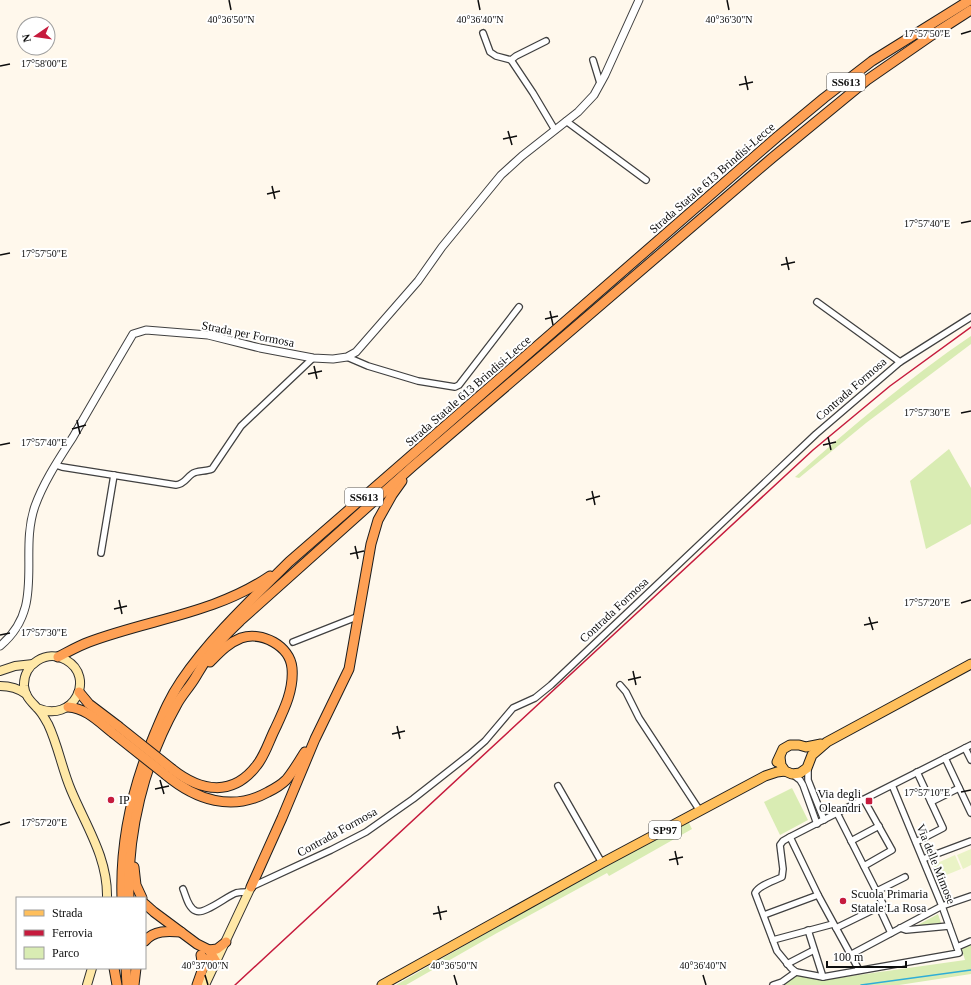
<svg xmlns="http://www.w3.org/2000/svg" width="971" height="985" viewBox="0 0 971 985" font-family="'Times New Roman',serif">
<rect width="100%" height="100%" fill="#fff8ec"/>
<g fill="#d9ecb3">
<path d="M971 336V344L866 423 799 478 795 477C851 427 909 378 971 336Z"/>
<polygon points="949,449 971,488 971,524 926,549 910,481"/>
<polygon points="792,788 808,820 780,835 764,802"/>
<polygon points="688,821 692,829 609,876 607,873 497,933 406,985 396,985 495,928"/>
<polygon points="938,914 941,923 918,926 918,925"/>
<path d="M971 943V974L899 985H777C783 982 791 977 798 976 803 975 816 979 823 980L965 960 961 947Z"/>
</g>
<g fill="#eaf3c6">
<polygon points="971,849 971,865 963,869 957,855"/>
<polygon points="955,855 961,869 939,878 933,865"/>
</g>
<g fill="none" stroke-linecap="round" stroke-linejoin="round">
<polyline stroke="#2fadd6" stroke-width="1.5" points="861,985 971,970"/>
<defs>
<g id="minor">
<polyline points="483,33 490,52 496,56 511,60 533,93 555,130"/>
<polyline points="511,60 516,56 546,41"/>
<polyline points="593,60 600,83"/>
<polyline points="566,121 646,180"/>
<polyline points="817,302 900,362"/>
<polyline points="347,357 368,366 418,381 455,387 459,385 519,307"/>
<path d="M56 465 62 467 176 485C185 484 186 478 192 474 197 470 205 472 212 469L241 426 313 358"/>
<polyline points="101,553 114,475"/>
<polyline points="293,642 359,616"/>
<polyline points="620,685 626,692 639,718 700,811"/>
<polyline points="965,748 971,760"/>
<polyline points="945,758 971,813"/>
<polyline points="808,768 808,780 824,820"/>
<polyline points="792,774 800,780 803,785 817,824"/>
<path d="M892 785 942 906 959 953 823 977 796 972 791 968 777 951 755 893C759 885 774 881 782 877L783 869 780 845 783 841 790 837C850 806 910 776 971 745"/>
<polyline points="558,786 602,863"/>
<polyline points="864,800 892,850 864,866"/>
<polyline points="931,802 959,788"/>
<polyline points="837,813 883,904 879,907 891,933"/>
<polyline points="790,837 818,895 859,970"/>
<polyline points="851,841 879,826"/>
<polyline points="916,842 943,828 917,772"/>
<polyline points="923,859 971,841"/>
<polyline points="251,887 331,850 366,832 413,799 469,755 485,741 513,708 535,698 551,685 816,434 900,362 971,317"/>
<path d="M183 889C186 896 188 908 196 911 204 915 227 896 236 893 240 892 244 892 249 892"/>
<polyline points="877,891 905,877"/>
<polyline points="764,915 818,895"/>
<polyline points="836,928 879,907"/>
<polyline points="900,928 906,930 949,926"/>
<polyline points="808,930 823,977"/>
<polyline points="773,940 833,924"/>
<polyline points="957,947 971,941"/>
<polyline points="850,955 942,906 971,896"/>
<polyline points="787,964 814,950"/>
<polyline points="773,985 782,982 796,972"/>
</g>
<path id="tertiary" d="M0 646C47 607 18 555 35 506 44 481 59 459 73 437 93 402 113 368 133 334L146 330 208 335 260 348 313 358 333 359 347 357 356 352 418 281 442 247 501 175 522 156 578 112 594 95 605 75 639 0"/>
<g id="secondary">
<polyline points="0,671 15,666 33,664"/>
<path d="M0 686C11 686 18 688 26 694"/>
<path d="M37 708C74 724 96 677 66 660 47 649 23 664 24 686 25 697 32 702 38 709 42 713 45 719 48 724 58 745 62 769 71 790 86 826 108 858 107 898"/>
<polyline points="87,985 92,968"/>
<polyline points="205,985 251,887"/>
</g>
<g id="primary">
<polyline points="780,757 781,765 785,771 792,774 800,773 807,768 812,755 827,742 971,664"/>
<polyline points="777,762 783,749 790,745 799,745 806,747 821,744"/>
<polyline points="382,985 602,863 765,776 777,772 785,771"/>
</g>
<g id="trunk">
<path d="M58 657C68 652 78 646 89 642 150 619 214 614 270 576"/>
<polyline points="79,692 89,704 118,726"/>
<path d="M68 707C86 708 99 722 113 733"/>
<path d="M172 769C201 792 233 797 257 765 265 755 269 741 275 729 284 710 294 690 292 668 290 646 262 631 241 638 228 643 219 653 210 662"/>
<path d="M166 775C196 800 232 812 268 792 274 789 281 785 286 780 293 772 299 761 305 752"/>
<polyline points="134,867 136,885 142,898"/>
<polyline points="251,887 282,818 315,739 349,669 371,544 378,520 392,495 402,481"/>
<path d="M122 898C120 841 133 785 155 733 163 714 170 697 181 681 211 637 251 600 289 562L777 137 824 98 872 61 970 0"/>
<path d="M129 898C127 833 144 763 176 706 181 696 189 688 195 678 201 668 207 657 215 648 222 638 231 630 240 621L412 467 772 158 867 80 932 35 971 10"/>
<polyline points="145,904 154,912 197,944 209,950 216,962 208,962 202,957"/>
<path d="M145 941C154 930 168 931 181 932"/>
<polyline points="209,950 217,949 226,942"/>
<polyline points="114,968 117,985"/>
<polyline points="126,968 127,985"/>
<polyline points="134,985 136,968"/>
<polyline points="197,985 203,968 201,955"/>
</g>
</defs>
<use href="#minor" stroke="#404040" stroke-width="8"/>
<use href="#tertiary" stroke="#404040" stroke-width="9"/>
<use href="#secondary" stroke="#2f2f2f" stroke-width="10"/>
<use href="#primary" stroke="#1e1e1e" stroke-width="11"/>
<use href="#trunk" stroke="#1e1e1e" stroke-width="11"/>
<use href="#minor" stroke="#fff" stroke-width="5.5"/>
<use href="#tertiary" stroke="#fff" stroke-width="7"/>
<use href="#secondary" stroke="#ffe8a7" stroke-width="8"/>
<use href="#primary" stroke="#ffbf5c" stroke-width="9"/>
<use href="#trunk" stroke="#fea054" stroke-width="9"/>
<polyline stroke="#c61b3d" stroke-width="1.5" points="235,985 813,450 890,386 971,327"/>
<defs>
<g id="trunk-bridge">
<polyline points="118,726 172,769"/>
<polyline points="113,733 166,775"/>
</g>
</defs>
<use href="#trunk-bridge" stroke="#1e1e1e" stroke-width="11" stroke-linecap="butt"/>
<use href="#trunk-bridge" stroke="#fea054" stroke-width="9"/>
</g>
<path fill="none" stroke="#0d0d0d" stroke-width="1.5" d="M229 0 231 10M478 0 480 10M727 0 729 10M961 34 971 31M0 66 10 64M745 76 748 90M739 85 753 82M508 131 512 145M503 139 517 136M272 186 275 199M267 194 280 191M961 223 971 221M0 255 10 253M786 257 789 270M781 265 795 262M550 311 553 325M545 319 558 316M314 366 317 379M308 374 322 371M961 413 971 411M77 420 80 434M72 429 86 425M828 437 831 450M0 445 10 443M823 445 836 442M592 491 595 505M586 500 600 496M355 546 358 559M350 554 364 551M119 600 122 614M961 603 971 600M114 609 127 606M869 617 873 630M864 625 878 622M0 635 10 633M633 671 636 685M628 680 641 677M397 726 400 739M392 734 405 731M160 780 164 794M155 789 169 786M961 792 971 790M0 825 10 822M675 851 678 865M669 860 683 857M438 906 441 920M433 914 447 911M205 975 208 985M454 975 457 985M703 975 706 985"/>
<g fill="#c61b3d" stroke="#fff" stroke-width="1.5">
<circle cx="111" cy="800" r="4"/>
<rect x="865" y="797" width="8" height="8" rx="2"/>
<circle cx="843" cy="901" r="4"/>
</g>
<g text-anchor="middle" stroke-width="4" stroke-linejoin="round" paint-order="stroke">
<g fill="#fff" stroke="#565656" stroke-width="1">
<rect x="827" y="73" width="38" height="18" rx="3"/>
<rect x="345" y="488" width="38" height="18" rx="3"/>
<rect x="649" y="821" width="32" height="18" rx="3"/>
</g>
<g font-size="11" font-weight="bold" fill="#0d0d0d">
<text x="846" y="86">SS613</text>
<text x="364" y="501">SS613</text>
<text x="665" y="834">SP97</text>
</g>
<g font-size="12" fill="#0d0d0d" stroke="#fff">
<text transform="translate(712 178) rotate(-41)" y="4">Strada Statale 613 Brindisi-Lecce</text>
<text transform="translate(248 334) rotate(11)" y="4">Strada per Formosa</text>
<text transform="translate(851 389) rotate(-41)" y="4">Contrada Formosa</text>
<text transform="translate(468 391) rotate(-41)" y="4">Strada Statale 613 Brindisi-Lecce</text>
<text transform="translate(614 610) rotate(-43)" y="4">Contrada Formosa</text>
<text transform="translate(337 832) rotate(-29)" y="4">Contrada Formosa</text>
<text transform="translate(936 864) rotate(68)" y="4">Via delle Mimose</text>
</g>
<g font-size="12" fill="#0d0d0d" stroke="#fff" text-anchor="start">
<text x="861" y="798" text-anchor="end">Via degli<tspan x="861" dy="14">Oleandri</tspan></text>
<text x="119" y="804">IP</text>
<text x="851" y="898">Scuola Primaria<tspan x="851" dy="14">Statale La Rosa</tspan></text>
</g>
</g>
<g font-size="10" text-anchor="middle" fill="#0d0d0d" stroke="#fff" stroke-width="4" stroke-linejoin="round" paint-order="stroke">
<text x="231" y="23">40°36'50"N</text>
<text x="480" y="23">40°36'40"N</text>
<text x="729" y="23">40°36'30"N</text>
<text x="927" y="37">17°57'50"E</text>
<text x="44" y="67">17°58'00"E</text>
<text x="927" y="227">17°57'40"E</text>
<text x="44" y="257">17°57'50"E</text>
<text x="927" y="416">17°57'30"E</text>
<text x="44" y="446">17°57'40"E</text>
<text x="927" y="606">17°57'20"E</text>
<text x="44" y="636">17°57'30"E</text>
<text x="927" y="796">17°57'10"E</text>
<text x="44" y="826">17°57'20"E</text>
<text x="205" y="969">40°37'00"N</text>
<text x="454" y="969">40°36'50"N</text>
<text x="703" y="969">40°36'40"N</text>
</g>
<rect x="16" y="897" width="130" height="72" fill="#ffffff" stroke="#9e9e9e"/>
<rect x="24" y="910" width="20" height="6" fill="#ffbf5c" stroke="#9e9e9e"/>
<text x="52" y="917" font-size="12" fill="#0d0d0d">Strada</text>
<rect x="24" y="930" width="20" height="6" fill="#c61b3d" stroke="#9e9e9e"/>
<text x="52" y="937" font-size="12" fill="#0d0d0d">Ferrovia</text>
<rect x="24" y="947" width="20" height="12" fill="#d9ecb3" stroke="#9e9e9e"/>
<text x="52" y="957" font-size="12" fill="#0d0d0d">Parco</text>
<g transform="translate(36 36) rotate(257)"><circle r="19" fill="#ffffff" stroke="#9e9e9e"/>
<path d="M0-3L7 15L0 10L-7 15Z" fill="#c61b3d"/>
<text y="-6" font-size="11" font-weight="bold" text-anchor="middle" fill="#0d0d0d">N</text>
</g>
<path d="M827 961v6h79v-6" fill="none" stroke="#0d0d0d" stroke-width="2"/>
<text x="833" y="961" font-size="12" fill="#0d0d0d" stroke="#ffffff" stroke-width="3" paint-order="stroke">100 m</text>
</svg>
